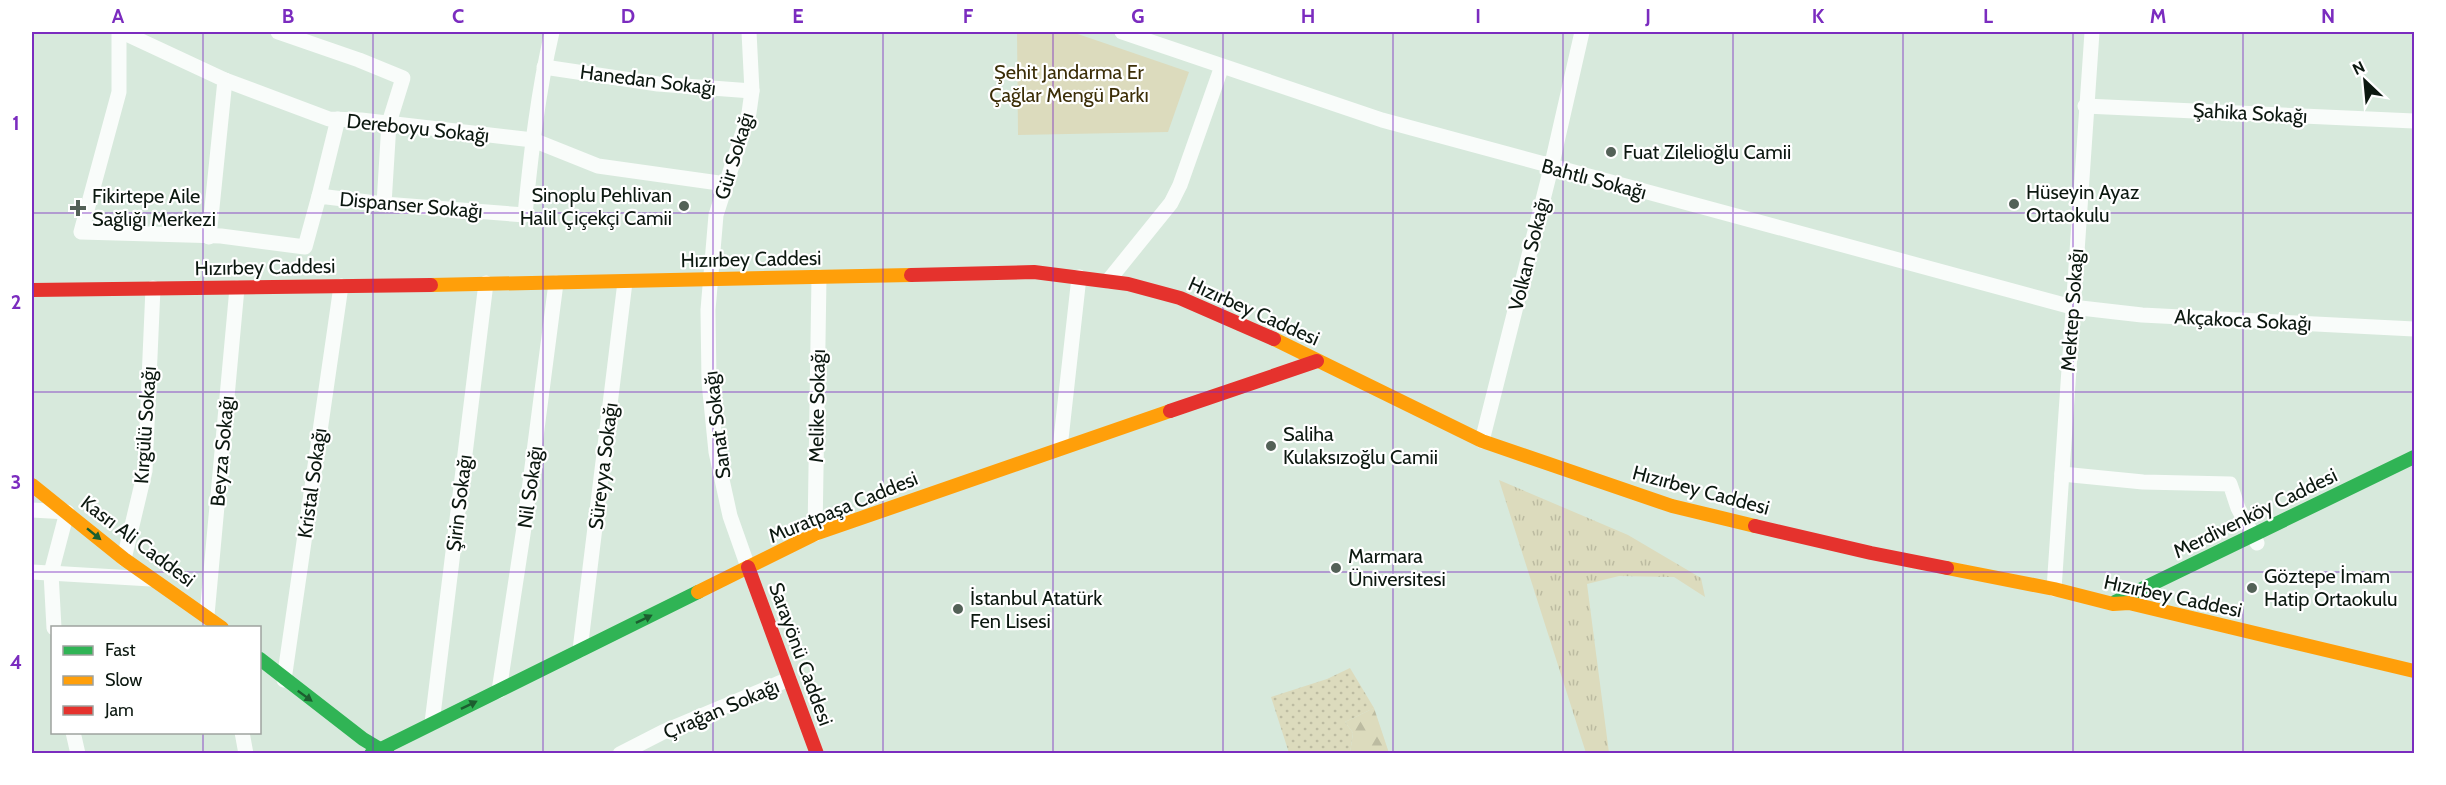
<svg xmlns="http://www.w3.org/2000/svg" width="2446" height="785" viewBox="0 0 2446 785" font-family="Cabin,sans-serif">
<defs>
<pattern id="grass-tufts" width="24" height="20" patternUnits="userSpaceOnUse" patternTransform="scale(1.5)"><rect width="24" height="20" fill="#dcdbbd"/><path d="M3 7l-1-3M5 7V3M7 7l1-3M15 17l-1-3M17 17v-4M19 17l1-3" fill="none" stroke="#bcbba1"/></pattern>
<pattern id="forest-firs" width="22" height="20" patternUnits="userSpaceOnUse" patternTransform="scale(1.5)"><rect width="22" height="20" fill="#dcdbbd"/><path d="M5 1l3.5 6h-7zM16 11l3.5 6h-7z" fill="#bcbba1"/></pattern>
<pattern id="garden-dots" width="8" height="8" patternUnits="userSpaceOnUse" patternTransform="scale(1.5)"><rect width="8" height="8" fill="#dcdbbd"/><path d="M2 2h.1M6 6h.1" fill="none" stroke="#bcbba1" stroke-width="1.8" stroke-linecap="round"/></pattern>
</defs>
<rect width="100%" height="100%" fill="#d7e9dc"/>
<polygon fill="url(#grass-tufts)" points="1499,480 1628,535 1701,578 1705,597 1674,577 1619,576 1587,584 1609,753 1586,753"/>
<polygon fill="url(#forest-firs)" points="1374,708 1389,753 1350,753 1353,733 1345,722"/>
<polygon fill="#dcdbbd" points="1017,32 1072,32 1189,72 1168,132 1018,135"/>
<polygon fill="url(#garden-dots)" points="1350,668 1374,708 1345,722 1353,733 1350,753 1289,753 1271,697 1327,679"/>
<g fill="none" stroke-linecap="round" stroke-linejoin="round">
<g stroke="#f9fcfa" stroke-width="15">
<path d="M119 32V92L81 232 221 236 305 247 319 196 384 204 525 215C531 153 538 92 552 32"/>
<polyline points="122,32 225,80 329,119 361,120 533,140 598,166 726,184"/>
<polyline points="278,32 359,60 403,78 389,123 384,204"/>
<polyline points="1122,32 1382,120 2072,307 2142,315 2414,329"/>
<polyline points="544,67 658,84 752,91"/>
<polyline points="2085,106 2414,121"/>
<polyline points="319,196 338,119"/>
<polyline points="209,237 225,80"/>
<polyline points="1108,281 1171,203 1180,185 1222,66"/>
<polyline points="1482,441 1551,168 1582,32"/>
<polyline points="1060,448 1079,277"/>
<polyline points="2062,474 2143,482 2230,484 2238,508 2257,543"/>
<polyline points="32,510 67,512 51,573 54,628"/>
<polyline points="815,534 819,277"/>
<polyline points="124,559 145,471 153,288"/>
<polyline points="748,567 730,516 716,452 709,382 708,310 716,215 749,113 752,91 749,32"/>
<polyline points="32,572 151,579"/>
<polyline points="2054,589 2092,32"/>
<polyline points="207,615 237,288"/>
<polyline points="580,650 625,282"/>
<polyline points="284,680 341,286"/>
<polyline points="499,691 525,521 556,283"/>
<polyline points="432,723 486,283"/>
<polyline points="73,732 78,754"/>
<polyline points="242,732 246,754"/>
<polyline points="620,754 663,732 789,679"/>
</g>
<g stroke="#30b455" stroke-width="14">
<polyline points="2115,602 2414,457"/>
<polyline points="260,659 363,739 388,754"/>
<polyline points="371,754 698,592"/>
</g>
<g stroke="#ff9f0a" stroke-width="14">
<polyline points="431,285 911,275"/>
<polyline points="1274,339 1482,441 1672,506 1755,526"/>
<polyline points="32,485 124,559 222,628"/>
<polyline points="1947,568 2054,589 2113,604 2129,603 2414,671"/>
<polyline points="698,592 815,534 1170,411"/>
</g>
<g stroke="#e5322d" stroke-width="14">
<polyline points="911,275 1034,272 1128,284 1180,298 1274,339"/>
<polyline points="32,290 431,285"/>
<polyline points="1170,411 1317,361"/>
<polyline points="1755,526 1871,553 1947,568"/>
<polyline points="748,567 817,754"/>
</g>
</g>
<defs><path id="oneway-solid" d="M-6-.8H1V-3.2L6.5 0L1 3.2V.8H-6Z" transform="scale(1.5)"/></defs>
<g fill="#1c5e2f">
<use href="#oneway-solid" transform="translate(94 534) rotate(39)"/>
<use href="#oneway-solid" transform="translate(644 619) rotate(-26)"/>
<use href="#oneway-solid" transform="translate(305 696) rotate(36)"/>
<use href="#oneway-solid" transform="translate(469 705) rotate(-26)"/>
</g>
<path fill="none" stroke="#7b2cbf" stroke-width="1.5" stroke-opacity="0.55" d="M203 32V628M373 32V754M543 32V754M713 32V754M883 32V754M1053 32V754M1223 32V754M1393 32V754M1563 32V754M1733 32V754M1903 32V754M2073 32V754M2243 32V754M32 213H2414M32 392H2414M32 572H2414M203 732V754"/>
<g fill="#536157" stroke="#fff" stroke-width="2">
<circle cx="1611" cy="152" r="6"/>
<circle cx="2014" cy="204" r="6"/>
<circle cx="684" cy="206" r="6"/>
<path d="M75 199h6v6h6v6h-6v6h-6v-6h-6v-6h6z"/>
<circle cx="1271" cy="446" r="6"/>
<circle cx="1336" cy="568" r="6"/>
<circle cx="2252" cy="588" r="6"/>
<circle cx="958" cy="609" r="6"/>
</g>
<g text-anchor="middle" stroke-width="4.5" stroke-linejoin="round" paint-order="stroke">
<g font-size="20" fill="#3c2e07" stroke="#fff">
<text x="1069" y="79">Şehit Jandarma Er<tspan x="1069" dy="23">Çağlar Mengü Parkı</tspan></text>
</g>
<g font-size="20" fill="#0c1810" stroke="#fff">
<text transform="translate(648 80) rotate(7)" y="7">Hanedan Sokağı</text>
<text transform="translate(2250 113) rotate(3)" y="7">Şahika Sokağı</text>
<text transform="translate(418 128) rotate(6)" y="7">Dereboyu Sokağı</text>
<text transform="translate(734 156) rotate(-73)" y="7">Gür Sokağı</text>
<text transform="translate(1594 179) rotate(15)" y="7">Bahtlı Sokağı</text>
<text transform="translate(411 205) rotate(5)" y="7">Dispanser Sokağı</text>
<text transform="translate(1529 254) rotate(-76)" y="7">Volkan Sokağı</text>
<text transform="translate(751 259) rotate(-1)" y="7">Hızırbey Caddesi</text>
<text transform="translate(265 267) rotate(-1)" y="7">Hızırbey Caddesi</text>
<text transform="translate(2072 310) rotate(-86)" y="7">Mektep Sokağı</text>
<text transform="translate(1254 311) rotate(24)" y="7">Hızırbey Caddesi</text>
<text transform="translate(2243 320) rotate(3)" y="7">Akçakoca Sokağı</text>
<text transform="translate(817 406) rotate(-89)" y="7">Melike Sokağı</text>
<text transform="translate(145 425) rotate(-86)" y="7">Kırgülü Sokağı</text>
<text transform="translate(717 425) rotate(-97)" y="7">Sanat Sokağı</text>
<text transform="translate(222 451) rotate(-85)" y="7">Beyza Sokağı</text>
<text transform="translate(603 466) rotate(-83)" y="7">Süreyya Sokağı</text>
<text transform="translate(312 483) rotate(-82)" y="7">Kristal Sokağı</text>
<text transform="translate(530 487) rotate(-82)" y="7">Nil Sokağı</text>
<text transform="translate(1701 490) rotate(15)" y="7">Hızırbey Caddesi</text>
<text transform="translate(459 503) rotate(-83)" y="7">Şirin Sokağı</text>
<text transform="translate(843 507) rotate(-22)" y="7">Muratpaşa Caddesi</text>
<text transform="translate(2255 513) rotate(-26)" y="7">Merdivenköy Caddesi</text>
<text transform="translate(138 541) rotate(37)" y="7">Kasrı Ali Caddesi</text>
<text transform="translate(2173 596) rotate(12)" y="7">Hızırbey Caddesi</text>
<text transform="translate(801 654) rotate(70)" y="7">Sarayönü Caddesi</text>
<text transform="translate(721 709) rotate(-23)" y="7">Çırağan Sokağı</text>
</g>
<g font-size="20" fill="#0c1810" stroke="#fff" text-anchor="start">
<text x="1623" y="159">Fuat Zilelioğlu Camii</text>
<text x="2026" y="199">Hüseyin Ayaz<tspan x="2026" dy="23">Ortaokulu</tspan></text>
<text x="672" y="202" text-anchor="end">Sinoplu Pehlivan<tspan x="672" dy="23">Halil Çiçekçi Camii</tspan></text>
<text x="92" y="203">Fikirtepe Aile<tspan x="92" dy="23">Sağlığı Merkezi</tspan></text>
<text x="1283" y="441">Saliha<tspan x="1283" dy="23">Kulaksızoğlu Camii</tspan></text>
<text x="1348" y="563">Marmara<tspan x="1348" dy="23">Üniversitesi</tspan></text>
<text x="2264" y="583">Göztepe İmam<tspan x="2264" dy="23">Hatip Ortaokulu</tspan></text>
<text x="970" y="605">İstanbul Atatürk<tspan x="970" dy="23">Fen Lisesi</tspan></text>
</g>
</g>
<rect width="2446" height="785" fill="none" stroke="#ffffff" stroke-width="66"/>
<rect x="51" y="626" width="210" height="108" fill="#ffffff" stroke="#9ea39f" stroke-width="1.5"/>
<rect x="63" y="646" width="30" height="9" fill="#30b455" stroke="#9ea39f" stroke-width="1.5"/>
<text x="105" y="656" font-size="18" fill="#0c1810">Fast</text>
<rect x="63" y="676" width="30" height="9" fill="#ff9f0a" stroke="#9ea39f" stroke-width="1.5"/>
<text x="105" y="686" font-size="18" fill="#0c1810">Slow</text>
<rect x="63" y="706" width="30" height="9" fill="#e5322d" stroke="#9ea39f" stroke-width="1.5"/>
<text x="105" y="716" font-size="18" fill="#0c1810">Jam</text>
<g transform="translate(2365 81) rotate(334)" stroke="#ffffff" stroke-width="4.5" paint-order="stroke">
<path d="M0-4.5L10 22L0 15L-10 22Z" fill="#0c1810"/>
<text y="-9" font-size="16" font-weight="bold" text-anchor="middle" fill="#0c1810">N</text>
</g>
<rect x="33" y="33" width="2380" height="719" fill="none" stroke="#7b2cbf" stroke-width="2"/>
<g font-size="20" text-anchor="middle" font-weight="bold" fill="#7b2cbf">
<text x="118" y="23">A</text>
<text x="288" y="23">B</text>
<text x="458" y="23">C</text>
<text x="628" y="23">D</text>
<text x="798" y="23">E</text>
<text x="968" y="23">F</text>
<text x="1138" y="23">G</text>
<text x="1308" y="23">H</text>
<text x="1478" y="23">I</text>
<text x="1648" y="23">J</text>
<text x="1818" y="23">K</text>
<text x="1988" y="23">L</text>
<text x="2158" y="23">M</text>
<text x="2328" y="23">N</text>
<text x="16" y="130">1</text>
<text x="16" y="309">2</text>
<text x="16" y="489">3</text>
<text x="16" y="669">4</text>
</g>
</svg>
